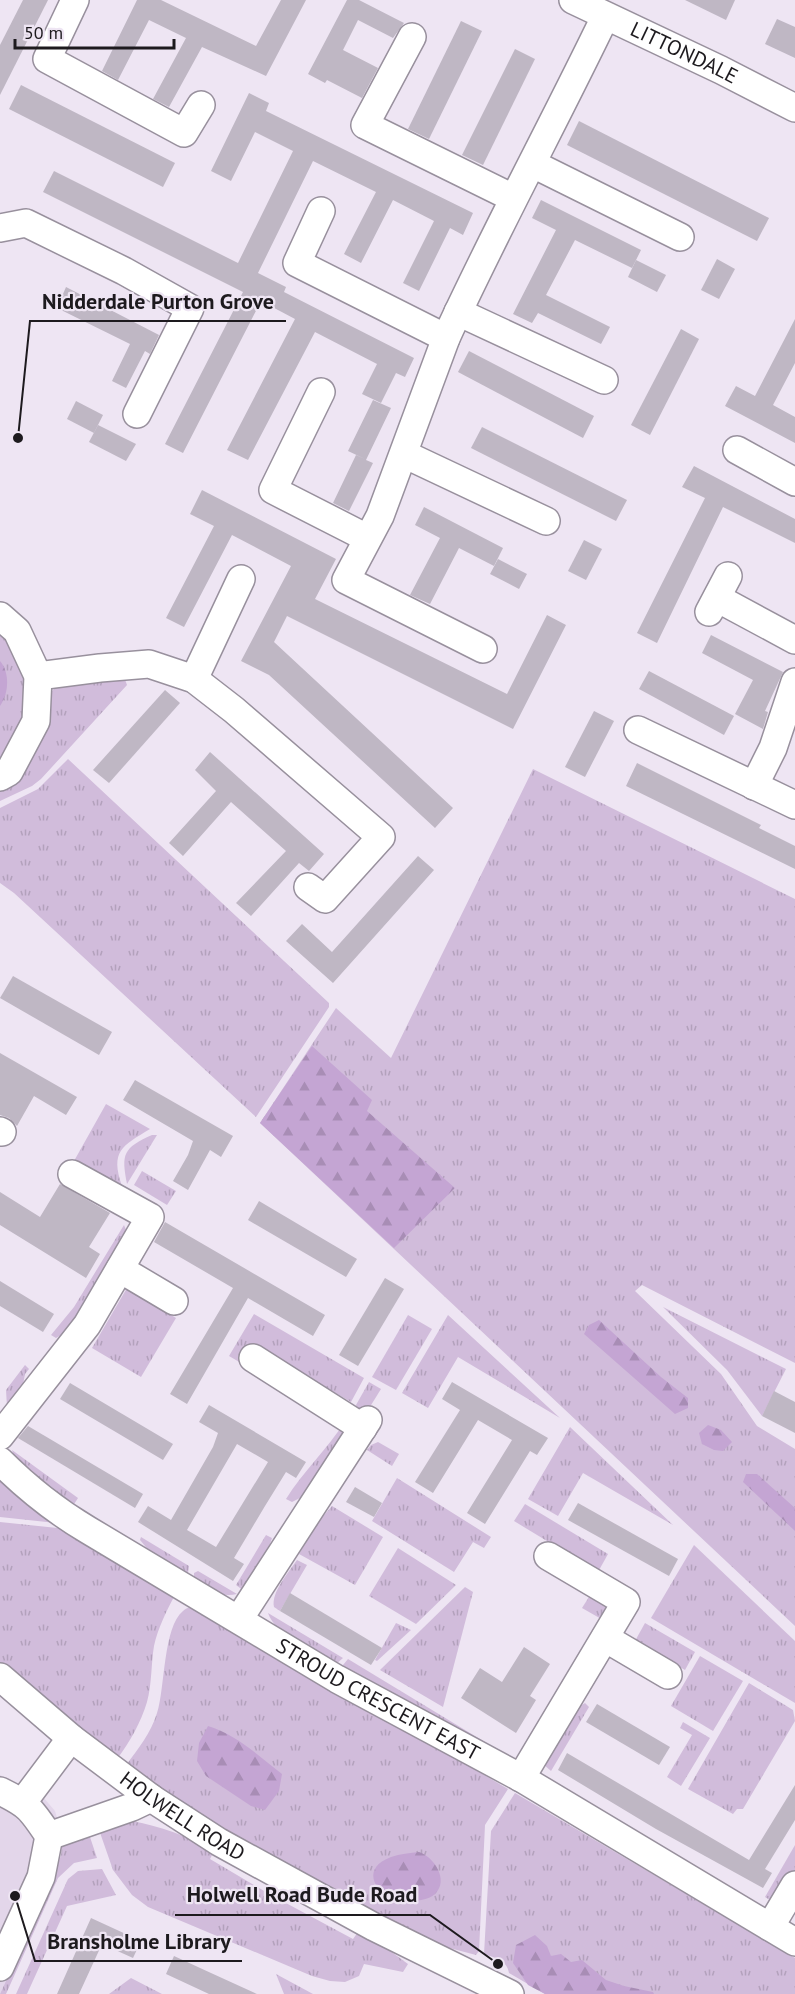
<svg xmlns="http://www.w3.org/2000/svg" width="795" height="1994" viewBox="0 0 795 1994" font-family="'PT Sans',sans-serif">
<defs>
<pattern id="grass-tufts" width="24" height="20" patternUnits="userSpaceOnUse" patternTransform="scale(1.5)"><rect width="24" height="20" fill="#d1bcdb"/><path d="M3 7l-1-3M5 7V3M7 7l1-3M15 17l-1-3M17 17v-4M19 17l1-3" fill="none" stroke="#b3a1bc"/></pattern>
<pattern id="forest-firs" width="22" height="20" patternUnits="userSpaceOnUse" patternTransform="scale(1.5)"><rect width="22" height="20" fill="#c4a5d3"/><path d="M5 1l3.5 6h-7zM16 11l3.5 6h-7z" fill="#a88db5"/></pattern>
</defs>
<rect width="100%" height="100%" fill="#eee5f3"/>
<polygon fill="#e3d6ea" points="0,1775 43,1797 55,1811 63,1839 61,1855 57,1868 0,1994"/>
<g fill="url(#grass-tufts)">
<polygon points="0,628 17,649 31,699 0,768"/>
<polygon points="123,674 127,685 41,779 32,786 0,801 0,791 11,782 52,691 56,687"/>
<polygon points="68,759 329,1003 329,1007 256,1117 14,893 0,883 0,808 38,789"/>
<polygon points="533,769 795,899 795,1363 642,1285 635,1291 721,1374 757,1426 795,1449 795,1626 260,1123 336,1008 391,1058"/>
<path d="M106 1104 150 1129C122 1146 110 1151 122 1186L120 1190 74 1161Z"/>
<path d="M152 1135H157L127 1184C121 1154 123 1148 152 1135Z"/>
<polygon points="142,1171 176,1191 167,1205 134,1185"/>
<polygon points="124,1225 128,1235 70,1330 56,1338 51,1335 74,1307"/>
<polygon points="127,1288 176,1318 141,1377 92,1348"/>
<polygon points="663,1307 786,1369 762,1416 727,1370"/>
<polygon points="254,1314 364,1378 351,1402 252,1344 241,1363 229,1356"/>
<polygon points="408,1315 432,1329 396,1390 372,1377"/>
<polygon points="448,1315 560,1418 458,1357 428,1408 402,1393"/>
<polygon points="25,1365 29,1369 25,1374 22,1390 7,1407 6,1390"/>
<polygon points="369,1382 381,1389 368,1410 358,1410 356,1405"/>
<path d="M345 1421 350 1425 306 1495 292 1502 286 1499C303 1471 328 1449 345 1421Z"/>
<polygon points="570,1427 673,1525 583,1473 558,1516 528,1499"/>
<polygon points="378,1442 399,1454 392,1466 367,1450 371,1445"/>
<polygon points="12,1450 78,1498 71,1509 15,1459"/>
<polygon points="0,1475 56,1523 0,1517"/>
<polygon points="397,1478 491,1537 484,1548 473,1542 454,1572 372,1521"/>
<polygon points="525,1504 608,1554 598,1572 514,1521"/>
<polygon points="332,1506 383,1537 355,1585 299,1554 317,1523"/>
<path d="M0 1522 67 1529 175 1595C166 1612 158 1628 154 1646 151 1664 152 1684 147 1702 141 1722 130 1742 117 1759L0 1666Z"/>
<polygon points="266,1535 272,1538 269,1547 270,1556 244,1591 236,1585"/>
<polygon points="141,1537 189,1566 188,1573 184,1575 155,1558 140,1540"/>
<polygon points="694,1545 795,1641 795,1703 651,1618"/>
<polygon points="398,1548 456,1585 416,1624 369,1596"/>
<path d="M297 1560 307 1565 280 1611 274 1607C271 1592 289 1572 297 1560Z"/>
<path d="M198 1571 237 1594C219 1598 209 1589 194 1580V1573Z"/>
<polygon points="465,1587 473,1592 443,1707 380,1670"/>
<polygon points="594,1589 608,1604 607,1613 603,1620 582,1608"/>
<path d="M196 1606 508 1789 485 1825 479 1951 476 1955 423 1941 291 1871 204 1817 126 1765C138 1749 151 1733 157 1713 165 1688 163 1627 183 1611 187 1607 191 1607 196 1606Z"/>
<path d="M268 1613 343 1658 335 1665C316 1653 275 1635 268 1613Z"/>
<polygon points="396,1623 411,1630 377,1661 375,1660"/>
<polygon points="645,1623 695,1652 685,1670 635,1641"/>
<polygon points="700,1656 743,1681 713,1731 671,1706"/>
<polygon points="348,1659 513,1759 342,1669 343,1665"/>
<polygon points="749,1683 793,1710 795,1721 743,1809 737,1809 733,1814 688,1789"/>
<polygon points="585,1703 589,1707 551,1771 543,1764 571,1712"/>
<polygon points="683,1722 710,1738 681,1786 667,1777 692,1735 680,1728"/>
<path d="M515 1793 795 1958V1994H545L509 1973C507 1960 495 1958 484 1954L491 1831Z"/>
<path d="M131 1821C160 1826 188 1836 214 1851L210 1859 271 1895 353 1939 358 1932 378 1942 408 1964 403 1972 364 1964 359 1976 345 1982 330 1981 312 1976 148 1907 132 1895 113 1870 97 1824Z"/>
<polygon points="87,1828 97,1858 74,1863 58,1878 6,1994 0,1994 57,1868 61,1855 63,1839"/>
<polygon points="795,1845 795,1870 777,1900 773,1902 765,1897"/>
<polygon points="102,1869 116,1895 67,1906 27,1994 16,1994 68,1879 78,1871"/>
<polygon points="276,1974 313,1994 284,1994"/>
<polygon points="131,1978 162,1994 109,1994"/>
</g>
<g fill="url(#forest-firs)">
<path d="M0 661C10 673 9 693 0 706Z"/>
<polygon points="312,1046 372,1100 367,1111 455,1188 394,1248 260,1123"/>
<polygon points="599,1320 661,1377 688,1398 688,1408 675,1414 584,1334 589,1325"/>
<polygon points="708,1425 721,1430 732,1442 723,1451 714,1450 702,1444 699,1433"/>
<polygon points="746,1474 757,1474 795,1508 795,1531 743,1482"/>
<path d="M208 1726C237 1735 259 1756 282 1774L279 1791 265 1810 251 1806 206 1776 197 1761 199 1743Z"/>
<path d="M419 1852C433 1856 450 1880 435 1894 427 1902 404 1902 393 1901 373 1889 362 1868 391 1857 400 1854 410 1853 419 1852Z"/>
<polygon points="535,1935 547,1946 551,1956 561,1954 571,1962 582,1960 606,1980 624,1986 653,1992 654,1994 545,1994 528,1985 513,1963 516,1945"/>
</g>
<g fill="#bfb7c4" fill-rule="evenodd">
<polygon points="23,0 48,0 0,95 0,45"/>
<polygon points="137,0 161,0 256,46 281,0 306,0 266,76 202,47 169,107 153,99 186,38 149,20 118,80 102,71"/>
<polygon points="347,0 359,0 404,23 393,38 358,20 343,50 378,68 362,98 327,80 325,83 308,74"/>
<polygon points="685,0 735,0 726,20"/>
<polygon points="777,19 795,27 795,58 765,44"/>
<polygon points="461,21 482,31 429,139 408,129"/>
<polygon points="515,49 535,59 483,165 462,155"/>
<polygon points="21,85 175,163 163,187 9,109"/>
<polygon points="249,93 269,103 266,111 473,213 463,235 450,228 419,291 403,283 434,221 393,200 361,263 344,254 376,192 313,161 258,273 286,287 284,292 414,358 405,377 396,373 381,403 362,394 377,364 315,332 248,460 227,450 295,319 261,301 183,453 165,444 243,292 43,192 54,171 238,263 293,151 255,132 231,181 211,171"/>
<polygon points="579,121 769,218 757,241 567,145"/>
<polygon points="541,200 641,250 632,268 575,240 546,295 610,327 601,344 538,313 532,323 513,314 556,230 532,218"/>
<polygon points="717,259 735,269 719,299 701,290"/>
<polygon points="636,260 666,275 657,292 628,277"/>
<polygon points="66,287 159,335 150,354 145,351 126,388 112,381 130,344 57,308"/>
<polygon points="795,319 795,363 773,405 795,417 795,443 725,406 736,386 755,396"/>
<polygon points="681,329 699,339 650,435 631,425"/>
<polygon points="469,351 594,416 583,438 458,372"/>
<polygon points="373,400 391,408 366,460 373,463 349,511 333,503 356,455 365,459 348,451"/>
<polygon points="76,401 103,415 94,433 67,419"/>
<polygon points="98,425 136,444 126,461 89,442"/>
<polygon points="482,427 627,500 616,521 471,448"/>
<polygon points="694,466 795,519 795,543 723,507 657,643 637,633 705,498 682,487"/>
<polygon points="202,490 336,559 315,599 507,694 547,615 566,625 513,729 287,616 274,642 453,808 435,828 269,675 241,661 291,566 232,535 184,627 166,618 214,526 190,514"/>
<polygon points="424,507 503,548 494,566 459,548 430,604 410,595 440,538 415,525"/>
<polygon points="584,540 602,549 586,580 568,571"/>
<polygon points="498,559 527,574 519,589 490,574"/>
<polygon points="711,635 783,672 765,711 768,712 763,729 735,714 753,680 702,653"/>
<polygon points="649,671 734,716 724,735 639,689"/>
<polygon points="165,690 180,703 109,783 93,770"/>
<polygon points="594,711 614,721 585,777 565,767"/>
<polygon points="210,752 324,854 309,871 299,863 251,916 236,903 286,851 231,802 183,856 169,843 216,791 195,770"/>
<polygon points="637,763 761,825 759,828 795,846 795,869 626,786"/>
<polygon points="418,856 434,870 333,983 286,941 302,924 332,952"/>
<polygon points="13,976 112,1032 99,1055 0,998"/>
<polygon points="0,1053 77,1097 66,1115 34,1096 17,1126 9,1118 0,1115"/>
<polygon points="135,1080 233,1136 221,1157 210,1150 188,1190 173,1181 188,1155 193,1141 123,1100"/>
<polygon points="60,1184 110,1213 89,1247 100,1254 86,1278 0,1225 0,1192 40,1217"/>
<polygon points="259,1201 357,1259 346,1277 248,1220"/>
<polygon points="165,1222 325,1315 313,1336 248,1298 187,1404 170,1394 233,1288 154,1242"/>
<polygon points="385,1278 404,1289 358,1366 339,1355"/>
<polygon points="0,1281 54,1314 43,1332 0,1306"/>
<polygon points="452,1382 548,1438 537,1455 530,1451 485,1524 467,1513 512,1440 478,1420 433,1493 415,1482 460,1410 442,1399"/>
<polygon points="70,1383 173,1444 163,1460 60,1399"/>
<polygon points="774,1391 795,1402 795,1433 762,1416"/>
<path d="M209 1405 306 1462 296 1478 286 1472 265 1506 234 1558 244 1564 233 1581 138 1522 148 1506 171 1520 213 1447 218 1433 199 1422ZM237 1444 268 1462 216 1547 187 1530Z"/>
<polygon points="28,1426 143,1494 135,1508 18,1438"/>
<polygon points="355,1487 382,1503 374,1517 346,1502"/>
<polygon points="578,1503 678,1559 669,1576 568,1520"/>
<polygon points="290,1593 382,1648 371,1665 280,1611"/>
<polygon points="524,1647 550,1664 530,1696 536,1700 516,1733 461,1698 480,1668 502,1682"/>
<polygon points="597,1704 670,1747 659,1765 586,1722"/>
<polygon points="567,1753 749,1860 795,1785 795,1820 765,1869 772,1873 763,1888 656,1829 558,1770"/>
<polygon points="91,1918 141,1941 133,1958 102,1944 79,1994 57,1994"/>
<polygon points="174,1956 211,1973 257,1994 209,1994 166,1974"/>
</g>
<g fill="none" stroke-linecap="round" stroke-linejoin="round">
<defs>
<g id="minor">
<polyline points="75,0 47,59 184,133 201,105"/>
<path id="s1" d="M573 0 721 70 795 108"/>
<polyline points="412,37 365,125 513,198"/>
<polyline points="533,164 680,237"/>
<polyline points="321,211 297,263 446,338"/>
<polyline points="0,228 26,223 124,271 190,308 137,414"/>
<polyline points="458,312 604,380"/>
<polyline points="321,392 273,490 367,538"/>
<polyline points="737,450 795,482"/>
<polyline points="404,454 546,521"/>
<polyline points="717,598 795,640"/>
<polyline points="709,612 728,576"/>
<polyline points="0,616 17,631 38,676 36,721 9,772 0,777"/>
<path d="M483 649 346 580 380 516 446 338C496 229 553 125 605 17"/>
<polyline points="38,676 100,668 149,664 194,679 234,710 381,837 325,899 308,887"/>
<polyline points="194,679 241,579"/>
<polyline points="638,730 795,805"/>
<polyline points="754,786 773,748 795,682"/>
<polyline points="0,1131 2,1132"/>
<polyline points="120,1269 174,1301"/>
<polyline points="253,1358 363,1428"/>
<polyline points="0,1436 87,1325 150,1217 72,1174"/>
<path id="s2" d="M0 1461C26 1487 56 1511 88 1530L337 1679 521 1778 795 1942"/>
<polyline points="239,1619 368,1420"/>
<polyline points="605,1638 668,1675"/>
<path id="s3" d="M0 1677 71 1738 151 1798 219 1842 374 1927 510 1994"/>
<polyline points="521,1778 626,1602 548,1556"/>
<path d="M0 1791C29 1805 31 1809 49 1836L41 1877 0 1967"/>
<polyline points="23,1802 71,1738"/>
<polyline points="49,1836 132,1807 151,1798"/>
<polyline points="770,1927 795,1885"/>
</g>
</defs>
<use href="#minor" stroke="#98909d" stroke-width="30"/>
<use href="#minor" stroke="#fff" stroke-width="27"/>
</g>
<g text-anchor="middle" stroke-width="4.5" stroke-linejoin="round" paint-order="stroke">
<g font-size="21" fill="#1d1a1e" stroke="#eee5f3">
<text dy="7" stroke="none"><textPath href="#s1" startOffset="123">LITTONDALE</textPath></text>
<text dy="7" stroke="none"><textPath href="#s2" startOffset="448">STROUD CRESCENT EAST</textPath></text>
<text dy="7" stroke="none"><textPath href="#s3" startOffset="230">HOLWELL ROAD</textPath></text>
</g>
</g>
<path fill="none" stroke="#1d1a1e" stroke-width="2" d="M18 438L30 321H286M498 1964L430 1915H175M15 1896L35 1961H242"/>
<g fill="#1d1a1e" stroke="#eee5f3" stroke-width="2">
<circle cx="18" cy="438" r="6"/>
<circle cx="498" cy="1964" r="6"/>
<circle cx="15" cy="1896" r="6"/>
</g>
<g font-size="22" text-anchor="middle" font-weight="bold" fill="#1d1a1e" stroke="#eee5f3" stroke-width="4.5" stroke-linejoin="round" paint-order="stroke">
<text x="158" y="309">Nidderdale Purton Grove</text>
<text x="302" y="1902">Holwell Road Bude Road</text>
<text x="139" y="1949">Bransholme Library</text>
</g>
<path d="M15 39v9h159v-9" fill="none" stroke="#1d1a1e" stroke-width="3"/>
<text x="24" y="39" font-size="18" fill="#1d1a1e" stroke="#eee5f3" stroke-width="4.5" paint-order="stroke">50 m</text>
</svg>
